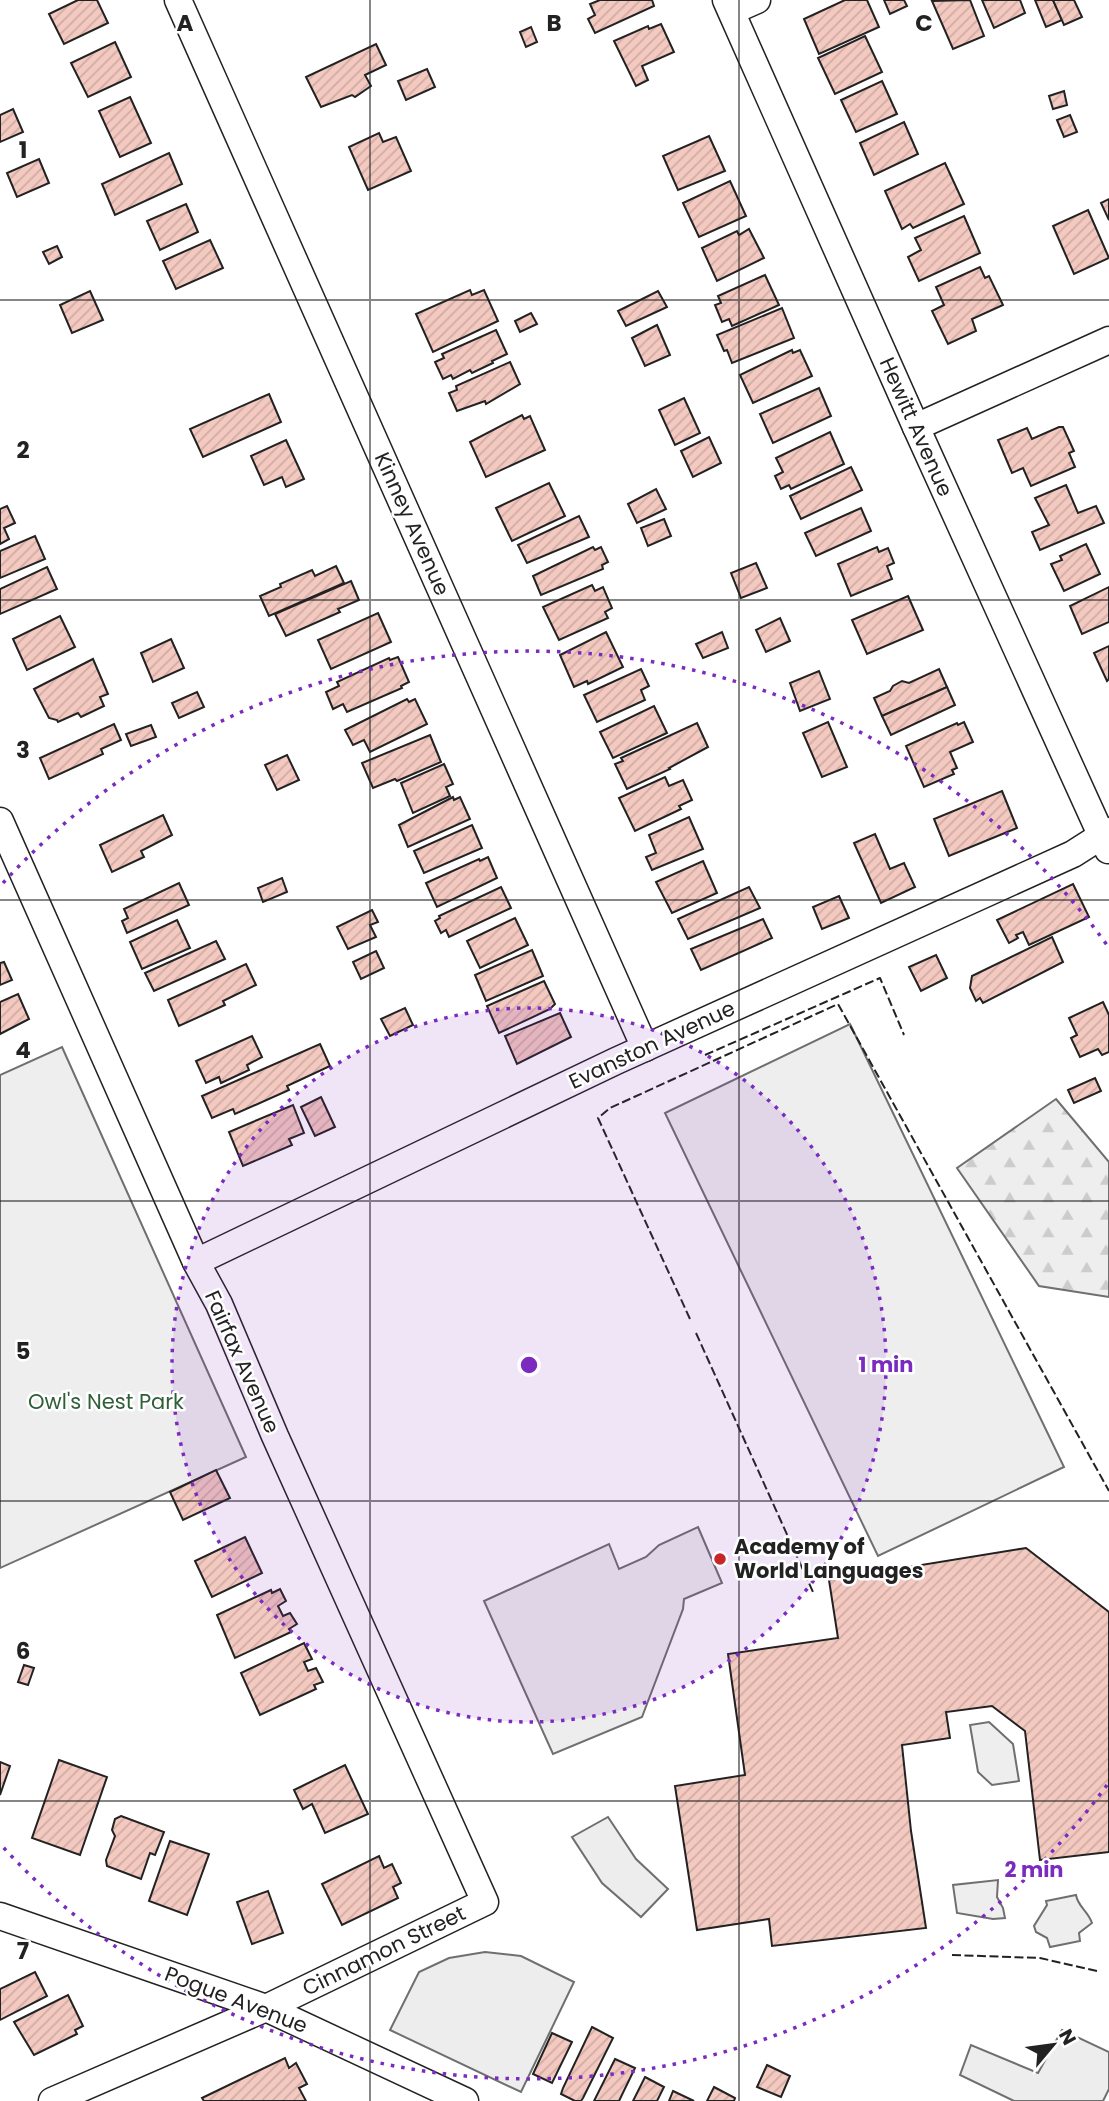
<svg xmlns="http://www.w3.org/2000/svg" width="1109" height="2101" viewBox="0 0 1109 2101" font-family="Poppins,sans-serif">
<defs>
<pattern id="forest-firs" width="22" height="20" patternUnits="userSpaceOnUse" patternTransform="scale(1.75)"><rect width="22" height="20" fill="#eee"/><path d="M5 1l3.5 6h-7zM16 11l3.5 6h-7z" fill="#ccc"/></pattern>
<pattern id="building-hatch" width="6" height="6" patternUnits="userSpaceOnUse" patternTransform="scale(1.75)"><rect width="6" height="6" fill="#f3c9c0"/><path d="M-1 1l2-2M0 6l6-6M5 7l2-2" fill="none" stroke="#d0aca5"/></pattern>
</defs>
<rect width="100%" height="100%" fill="#fff"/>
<polygon fill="url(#forest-firs)" stroke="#6f6f6f" stroke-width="2" points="1056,1099 1109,1162 1109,1297 1039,1286 957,1168"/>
<g fill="#eee" stroke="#6f6f6f" stroke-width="2">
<polygon points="850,1024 1064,1467 878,1556 665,1113"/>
<polygon points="62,1047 246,1457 0,1568 0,1075"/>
<polygon points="989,1722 1013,1744 1019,1781 992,1785 978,1772 970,1725"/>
<polygon points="998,1880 997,1897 1003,1908 1005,1918 993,1919 957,1913 953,1885"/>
<path d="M1076 1895C1078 1907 1088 1911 1092 1923L1079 1933 1080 1941 1050 1947 1047 1938 1036 1932 1034 1926 1047 1905 1046 1901Z"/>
</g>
<g fill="#ededed" stroke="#6f6f6f" stroke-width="2">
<polygon points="698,1527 722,1583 684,1599 683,1609 642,1717 553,1754 484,1601 609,1544 619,1569 646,1557 659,1545"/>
<polygon points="608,1817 636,1859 668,1889 641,1917 602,1883 572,1837"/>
<polygon points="485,1952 521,1956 574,1982 521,2092 390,2030 419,1972 449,1958"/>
<polygon points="1062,2030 1109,2052 1109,2089 1103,2101 1014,2101 960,2075 971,2045 1038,2073"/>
</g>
<g fill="url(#building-hatch)" stroke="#222" stroke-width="2">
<polygon points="78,0 97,0 108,23 64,44 49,14"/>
<polygon points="600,0 652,0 654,6 595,33 588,19 595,15 590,4"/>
<polygon points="845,0 867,0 879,27 819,54 804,19"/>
<polygon points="904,0 907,6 890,14 884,0"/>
<polygon points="970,0 984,36 953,49 932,1"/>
<polygon points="982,0 1020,0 1025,13 994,28"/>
<polygon points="1035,0 1053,0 1062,20 1046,27"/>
<polygon points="1053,0 1074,0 1082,17 1064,25"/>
<polygon points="661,24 674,52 642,66 648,80 636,86 614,41 648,26 649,29"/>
<polygon points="531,27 537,42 526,47 520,32"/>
<polygon points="865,36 882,72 835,94 818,58"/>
<polygon points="115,42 131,77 88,97 71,63"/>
<polygon points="376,44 386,65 365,75 371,86 355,97 352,95 321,107 306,77"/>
<polygon points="427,69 435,87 406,100 398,81"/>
<polygon points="882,81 897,114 856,132 841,100"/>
<polygon points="1064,91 1067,105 1053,109 1049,96"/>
<polygon points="130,97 151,143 120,157 99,111"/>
<polygon points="13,109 23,132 0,142 0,115"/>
<polygon points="1070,115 1077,132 1064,137 1057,120"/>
<polygon points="904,122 918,154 874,175 860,143"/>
<polygon points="379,133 383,142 396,137 411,171 368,190 349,147"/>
<polygon points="709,136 725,171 678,190 663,156"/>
<polygon points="169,153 182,184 115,215 102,184"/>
<polygon points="39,159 49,183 17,197 7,173"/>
<polygon points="945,163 964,204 913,228 910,224 902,229 885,191"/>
<polygon points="730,181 746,216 699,237 683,203"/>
<polygon points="1109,199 1109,220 1101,203"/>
<polygon points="186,204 198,232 160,250 147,221"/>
<polygon points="1088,210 1109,258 1074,274 1053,226"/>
<polygon points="964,216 980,253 919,281 908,257 921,250 915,238"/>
<polygon points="749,229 764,258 717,281 702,248 737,231 739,235"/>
<polygon points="210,240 223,268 176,289 163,261"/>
<polygon points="57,246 62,257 49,264 43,252"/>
<polygon points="980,267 985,278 989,276 1003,305 972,319 976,331 948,344 932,311 944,305 936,287"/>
<polygon points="765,275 779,305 732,326 729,319 722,322 715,305 721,303 718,296"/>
<polygon points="470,290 472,295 484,290 498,321 433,352 416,314"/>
<polygon points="90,291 103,320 72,333 60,305"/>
<polygon points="658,291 667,307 626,326 618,311"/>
<polygon points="782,308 794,338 732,363 727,350 724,351 717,335"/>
<polygon points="531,313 537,324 520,332 515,321"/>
<polygon points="657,325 670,355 645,366 632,338"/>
<polygon points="496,330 507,354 492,361 493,363 472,373 470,370 453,379 451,375 443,379 435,362 444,358 442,354"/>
<polygon points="792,350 793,353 800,350 812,376 753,403 740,375"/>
<polygon points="510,362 520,384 486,404 485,401 457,411 449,393 457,390 456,386"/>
<polygon points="819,388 831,416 773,443 760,414"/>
<polygon points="269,394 281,422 203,457 190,429"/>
<polygon points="684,398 700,433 675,445 659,410"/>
<polygon points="522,415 524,419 530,416 545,450 486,477 470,442"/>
<polygon points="1059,427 1063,427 1074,451 1069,453 1075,467 1031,486 1023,468 1012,473 998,440 1027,428 1032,439"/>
<polygon points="830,432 844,464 791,489 789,485 781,489 775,476 783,472 776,458"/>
<polygon points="709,437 721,463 693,477 681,451"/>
<polygon points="286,440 304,479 286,487 282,477 264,485 251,456"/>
<polygon points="851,467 862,490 801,519 790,496"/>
<polygon points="549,483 565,516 512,541 496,508"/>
<polygon points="1066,485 1078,513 1096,506 1104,523 1040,550 1032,532 1049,525 1035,498"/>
<polygon points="656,489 666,509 637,523 628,504"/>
<polygon points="7,506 15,523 4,528 9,539 0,544 0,509"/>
<polygon points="861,508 871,531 816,556 805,533"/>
<polygon points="579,516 589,537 527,563 518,545"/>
<polygon points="664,519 671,536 648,546 641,528"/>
<polygon points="35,536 45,559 0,578 0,551"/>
<polygon points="1086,544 1100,574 1064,591 1051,564 1062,560 1060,556"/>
<polygon points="593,547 595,550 601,547 608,562 602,565 603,569 541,595 533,576"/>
<polygon points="877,547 879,552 888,548 894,563 887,566 892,579 851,596 838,564"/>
<polygon points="756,563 767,588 741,598 731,573"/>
<polygon points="336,566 344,583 269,616 260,596 281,587 280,584 312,570 315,576"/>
<polygon points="47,567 57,589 0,614 0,589"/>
<polygon points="351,581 359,600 338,609 340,612 286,636 275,614"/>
<polygon points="592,585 595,591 603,587 612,608 605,612 608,618 559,640 543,607"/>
<polygon points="1109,587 1109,622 1082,634 1070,606"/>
<polygon points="908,596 923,630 867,654 852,620"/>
<polygon points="378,613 391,642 331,669 318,640"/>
<polygon points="60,616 75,647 27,670 13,639"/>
<polygon points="780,618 790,641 766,652 756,630"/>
<polygon points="606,632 623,667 588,684 587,681 574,687 560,655"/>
<polygon points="722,632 728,648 703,658 696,644"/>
<polygon points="171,639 184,668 153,682 141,653"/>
<polygon points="1109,646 1109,679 1107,681 1094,653"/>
<polygon points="398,657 409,682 401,686 402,688 347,712 343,704 333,709 326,692 339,686 337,682 389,658 390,660"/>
<polygon points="93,659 108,694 100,697 104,706 81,717 78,713 58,722 57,720 49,718 34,689"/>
<polygon points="641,669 649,686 641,690 645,700 597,722 584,695"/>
<polygon points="939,669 947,687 882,716 874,698 890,691 893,686 902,681 909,683"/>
<polygon points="819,671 830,699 800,711 790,683"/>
<polygon points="947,687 955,705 891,735 882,716"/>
<polygon points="197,692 204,707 179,718 172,703"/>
<polygon points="407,699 409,702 415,699 427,724 370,752 364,740 353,745 345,730"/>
<polygon points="654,706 667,733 613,758 600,732"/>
<polygon points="828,722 847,767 822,777 803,733"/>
<polygon points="964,722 973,742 950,752 957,768 952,770 954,774 924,787 906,746 957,723 958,725"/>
<polygon points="697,723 708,747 669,768 670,769 627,789 615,764 623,761 621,758"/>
<polygon points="114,724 121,740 101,749 103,754 49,779 40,758"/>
<polygon points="151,725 156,737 131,746 126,734"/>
<polygon points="430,735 441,762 397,781 395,779 373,788 362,763"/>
<polygon points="287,755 299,780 277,790 265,765"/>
<polygon points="444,764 453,784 446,787 450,796 413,813 401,783"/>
<polygon points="665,777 669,786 683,780 692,800 679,806 681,809 635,831 619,798"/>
<polygon points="1002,791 1017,828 949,856 934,819"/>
<polygon points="453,797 454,800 460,797 470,819 408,847 399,825"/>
<polygon points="163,815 172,835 141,851 144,857 112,872 100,845"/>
<polygon points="689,817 703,849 652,870 646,857 656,853 649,835"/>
<polygon points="472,825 482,848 424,873 414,851"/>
<polygon points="875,834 890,869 904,863 915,887 881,903 854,843"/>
<polygon points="488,857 497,878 437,907 426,883 479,859 480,861"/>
<polygon points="703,861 717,893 672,913 656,882"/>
<polygon points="282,878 287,892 263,902 258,888"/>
<polygon points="179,883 189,905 127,933 122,921 128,918 124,909"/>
<polygon points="1073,884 1089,917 1029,945 1023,932 1016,935 1018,938 1009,943 997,920"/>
<polygon points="501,887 511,908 449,937 446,930 441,933 435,921 440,918 439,916"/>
<polygon points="749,887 760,908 688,939 678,919"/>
<polygon points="839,896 849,918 822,929 813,907"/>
<polygon points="372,910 378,922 370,925 376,937 348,949 337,927"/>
<polygon points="515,918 528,945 480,968 467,941"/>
<polygon points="763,919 772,938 701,970 691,949"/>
<polygon points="177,920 190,948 142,969 130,942"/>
<polygon points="1052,937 1063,962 983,1003 980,998 976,1001 970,988 972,976"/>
<polygon points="216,941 225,959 154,991 145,973"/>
<polygon points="532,950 543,976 486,1001 475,975"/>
<polygon points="376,951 384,968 361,979 353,962"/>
<polygon points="936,955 947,978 921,991 909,967"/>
<polygon points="4,962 12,980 0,985 0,963"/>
<polygon points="246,964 256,985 223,1001 225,1005 179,1026 168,1000"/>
<polygon points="544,981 555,1004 550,1009 499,1033 487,1006"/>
<polygon points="18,994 29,1019 0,1034 0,1002"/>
<polygon points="1103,1002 1109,1015 1109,1052 1102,1055 1098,1049 1080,1057 1071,1038 1077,1035 1069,1018"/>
<polygon points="405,1008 413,1025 390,1036 381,1019"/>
<polygon points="560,1013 571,1037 517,1064 505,1036"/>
<polygon points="252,1036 262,1057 247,1065 249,1070 221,1083 219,1077 206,1083 196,1061"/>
<polygon points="320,1044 330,1066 287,1086 289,1090 235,1114 233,1109 212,1118 202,1096"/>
<polygon points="1095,1078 1101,1091 1074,1103 1068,1090"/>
<polygon points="321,1097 335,1127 315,1136 301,1107"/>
<polygon points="293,1105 304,1133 289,1139 292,1145 243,1166 229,1132"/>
<polygon points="216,1470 230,1498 183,1520 170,1492"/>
<polygon points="245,1537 262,1573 212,1597 195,1561"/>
<polygon points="1026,1548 1109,1612 1109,1852 1040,1860 1025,1731 992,1706 946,1712 950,1738 902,1745 911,1831 926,1928 772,1946 769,1919 697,1930 675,1786 745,1775 728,1654 838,1638 829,1580"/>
<polygon points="280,1589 286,1601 278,1606 283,1616 290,1613 297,1624 289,1629 291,1632 235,1658 217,1615 271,1590 272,1593"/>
<polygon points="304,1643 312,1659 304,1662 308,1671 316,1668 323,1682 314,1685 316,1689 260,1715 241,1673"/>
<polygon points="24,1665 34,1668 28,1685 18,1682"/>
<polygon points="59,1760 107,1777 80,1855 32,1838"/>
<polygon points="0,1762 10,1766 0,1795"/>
<polygon points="345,1765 368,1814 325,1833 312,1804 303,1809 294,1790"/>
<polygon points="121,1816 164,1832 155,1855 150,1853 141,1879 107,1866 106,1860 115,1836 112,1830 115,1819"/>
<polygon points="170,1841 209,1854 187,1915 149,1901"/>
<polygon points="379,1856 384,1868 392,1864 401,1883 393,1887 398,1898 342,1925 322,1884"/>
<polygon points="268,1891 283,1933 252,1944 237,1902"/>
<polygon points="35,1972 47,1996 0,2020 0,1989"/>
<polygon points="68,1995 83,2026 75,2030 77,2034 34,2055 14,2022"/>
<polygon points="592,2027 613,2038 583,2098 581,2101 575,2101 561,2094 563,2088"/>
<polygon points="552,2033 572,2042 552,2083 533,2074"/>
<polygon points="285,2058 289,2068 296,2063 307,2084 299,2088 306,2101 204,2101 202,2098"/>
<polygon points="615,2059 635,2068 619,2101 594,2101"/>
<polygon points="767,2065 790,2076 781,2097 757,2087"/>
<polygon points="645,2077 664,2087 657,2101 633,2101"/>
<polygon points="714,2087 735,2098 734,2101 707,2101"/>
<polygon points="673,2091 694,2101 669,2101"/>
</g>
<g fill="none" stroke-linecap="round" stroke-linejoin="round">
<defs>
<g id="minor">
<polyline points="178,0 645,1048"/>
<polyline points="726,0 916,427 1108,850"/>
<polyline points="732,11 757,0"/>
<polyline points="916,427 1109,340"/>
<polyline points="0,821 196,1262 219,1304 275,1436 485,1902 266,2008 52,2101"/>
<polyline points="196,1262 616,1061 1073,854 1109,831"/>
<polyline points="0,1916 266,2008 465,2101"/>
</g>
</defs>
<use href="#minor" stroke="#222" stroke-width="29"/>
<use href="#minor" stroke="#fff" stroke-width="26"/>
<g stroke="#222" stroke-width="2" stroke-dasharray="9 3.5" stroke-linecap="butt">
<polyline points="705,1055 880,978 904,1035"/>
<polyline points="690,1319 598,1118 610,1108 838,1004 1109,1491"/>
<polyline points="696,1333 813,1592"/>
<polyline points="952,1955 1040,1958 1097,1971"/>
</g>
</g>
<path fill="none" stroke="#222" stroke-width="2" stroke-opacity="0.55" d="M370 0V2101M739 0V2101M0 300H1109M0 600H1109M0 900H1109M0 1201H1109M0 1501H1109M0 1801H1109"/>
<circle cx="529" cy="1365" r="357" fill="#7b2cbf" fill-opacity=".12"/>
<g fill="none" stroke="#7b2cbf" stroke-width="3.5" stroke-dasharray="3.5 7">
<circle cx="529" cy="1365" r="357"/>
<path d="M1107 1785A714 714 0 0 1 3 1847M3 883A714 714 0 0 1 1107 945"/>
</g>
<circle fill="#c62828" stroke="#fff" stroke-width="2.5" cx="720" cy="1559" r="7"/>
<g text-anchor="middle" stroke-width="5" stroke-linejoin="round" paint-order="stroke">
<g font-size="21" fill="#222" stroke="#fff">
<text transform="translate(916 427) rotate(66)" y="7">Hewitt Avenue</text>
<text transform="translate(412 524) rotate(66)" y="7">Kinney Avenue</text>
<text transform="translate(652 1045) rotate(-25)" y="7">Evanston Avenue</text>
<text transform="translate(242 1362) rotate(66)" y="7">Fairfax Avenue</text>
<text transform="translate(384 1951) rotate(-26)" y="7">Cinnamon Street</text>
<text transform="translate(236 2000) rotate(21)" y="7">Pogue Avenue</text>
</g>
<g font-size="21" fill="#2f5e38" stroke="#fff">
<text x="106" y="1409">Owl's Nest Park</text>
</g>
<g font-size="21" font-weight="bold" fill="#222" stroke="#fff" text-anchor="start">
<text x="734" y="1554">Academy of<tspan x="734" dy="24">World Languages</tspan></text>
</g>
</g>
<g font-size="23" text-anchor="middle" font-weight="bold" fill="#222" stroke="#fff" stroke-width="5" stroke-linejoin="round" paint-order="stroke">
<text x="185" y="31">A</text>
<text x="554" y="31">B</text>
<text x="924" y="31">C</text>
<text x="23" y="158">1</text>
<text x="23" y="458">2</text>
<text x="23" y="758">3</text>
<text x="23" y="1058">4</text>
<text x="23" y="1359">5</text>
<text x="23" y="1659">6</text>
<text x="23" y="1959">7</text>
</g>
<circle cx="529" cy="1365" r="10" fill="#7b2cbf" stroke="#fff" stroke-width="3.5"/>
<g font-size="21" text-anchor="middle" font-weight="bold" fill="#7b2cbf" stroke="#fff" stroke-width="5" stroke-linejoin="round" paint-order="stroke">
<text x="886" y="1372">1 min</text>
<text x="1034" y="1877">2 min</text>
</g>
<g transform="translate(1053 2045) rotate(61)" stroke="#ffffff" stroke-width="5" paint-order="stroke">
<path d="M0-5L12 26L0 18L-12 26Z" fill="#222222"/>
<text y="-10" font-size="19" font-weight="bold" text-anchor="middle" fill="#222222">N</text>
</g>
</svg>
